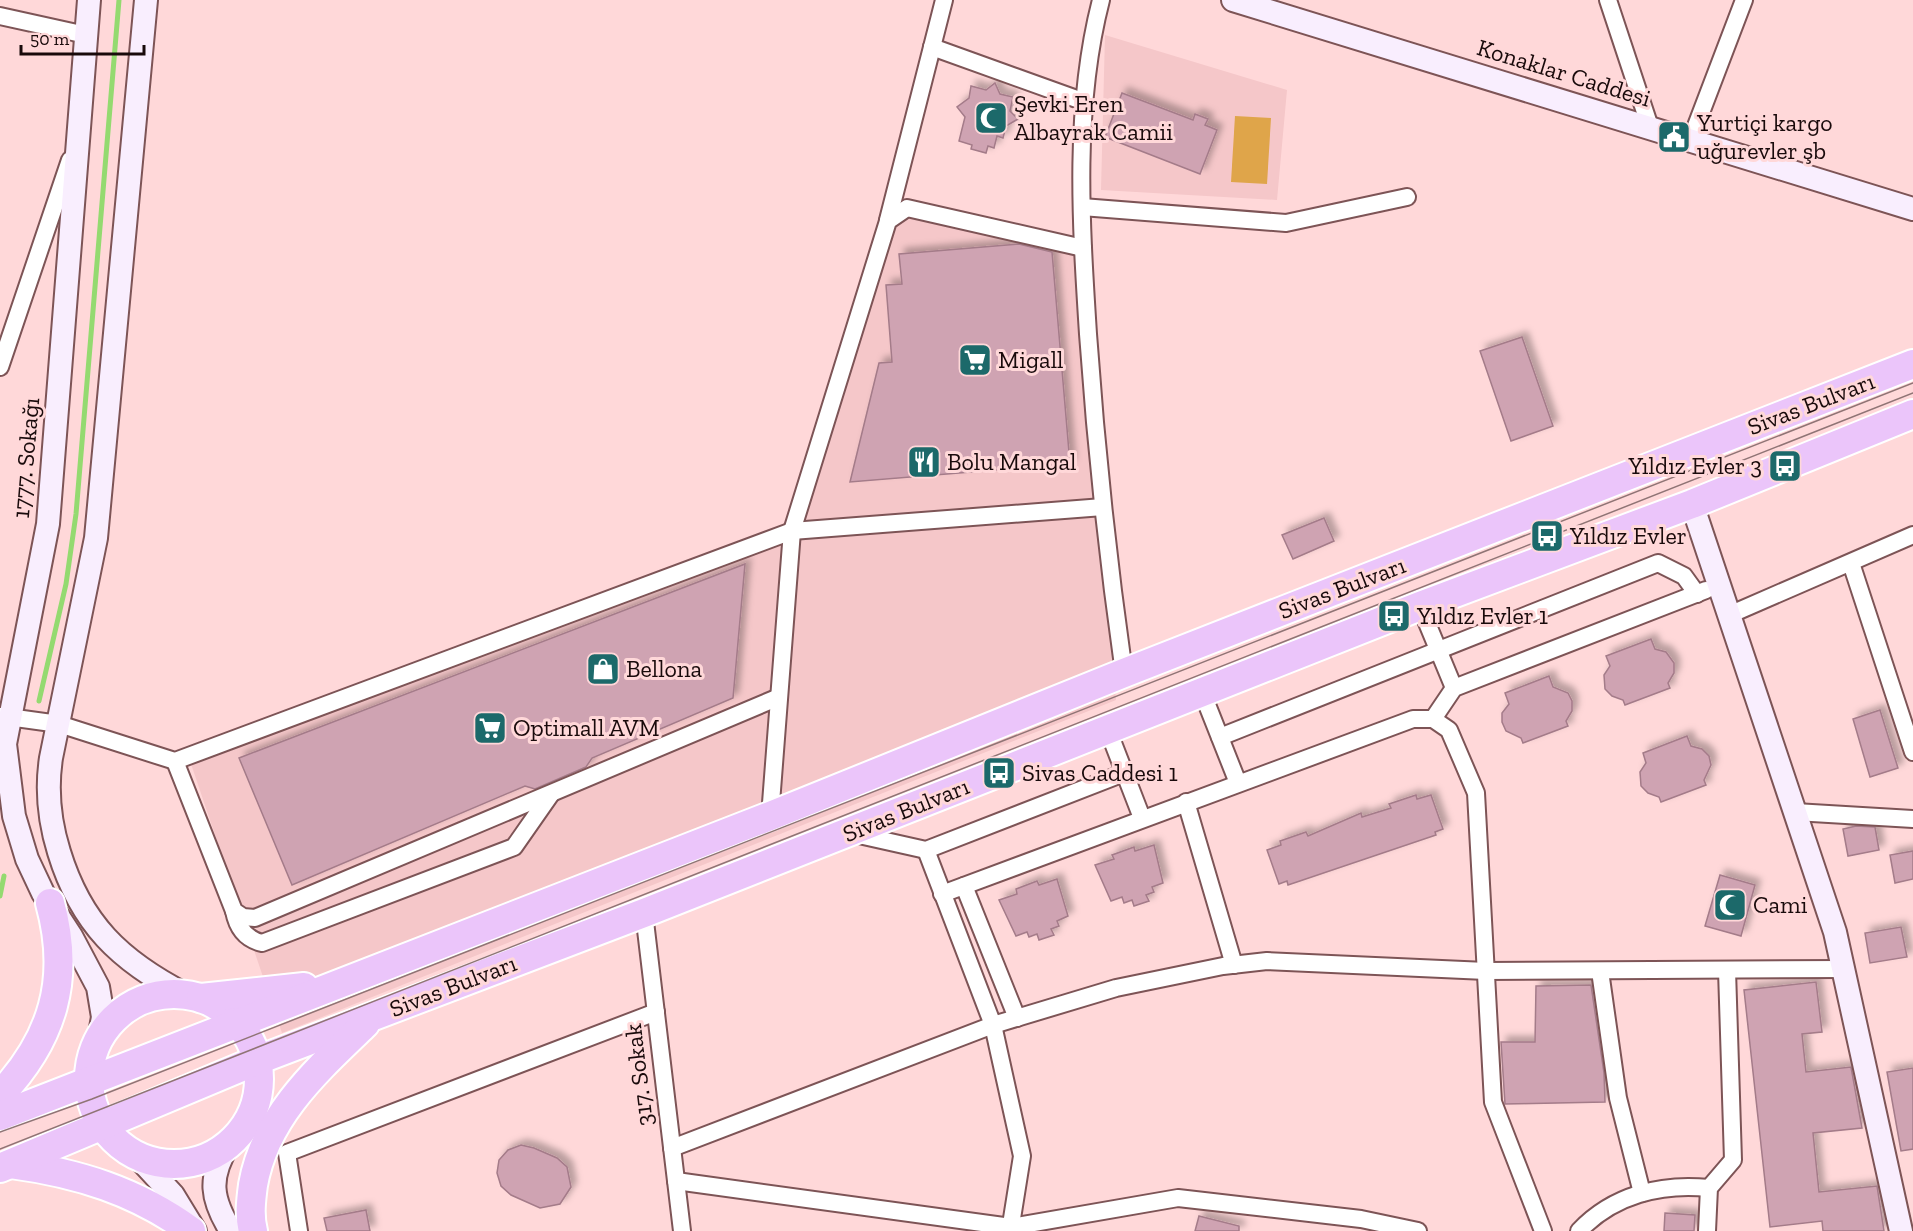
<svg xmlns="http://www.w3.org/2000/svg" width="1913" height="1231" viewBox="0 0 1913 1231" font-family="'Zilla Slab',serif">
<defs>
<filter id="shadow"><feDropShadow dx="5.5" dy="-5.5" stdDeviation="3" flood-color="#0004"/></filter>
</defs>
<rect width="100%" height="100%" fill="#ffd8d9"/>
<g fill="#f5c7c9">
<polygon points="1105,35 1287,90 1277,200 1101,190"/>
<polygon points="895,204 1082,249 1116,700 282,1033 188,755 788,531"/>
</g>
<polygon fill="#dfa54a" points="1235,116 1271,118 1267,184 1231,182"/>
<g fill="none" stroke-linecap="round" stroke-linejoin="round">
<g stroke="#94da70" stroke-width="5">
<polyline points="39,701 66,584 76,514 119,0"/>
<polyline points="0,896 4,876"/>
</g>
</g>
<g fill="#cfa3b2" stroke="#a47b89" stroke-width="1.5" filter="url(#shadow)">
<polygon points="995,83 1000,94 1013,97 1010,111 1018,119 1006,126 1003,138 997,136 994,148 988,146 986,153 971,149 972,145 959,141 965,117 957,107 969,98 971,86 986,90"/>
<polygon points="1122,93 1193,120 1195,114 1208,119 1205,125 1217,130 1200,174 1105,137"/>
<polygon points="1019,244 1052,252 1070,464 850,482 879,363 892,362 886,285 902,284 899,254"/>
<polygon points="1522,337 1553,426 1511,441 1480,351"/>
<polygon points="1324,518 1334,541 1293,559 1282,535"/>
<polygon points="745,564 733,698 592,758 586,767 535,789 525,786 292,885 239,758"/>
<polygon points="1651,639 1655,649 1666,652 1674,663 1674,673 1668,683 1670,688 1625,705 1623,700 1612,696 1605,689 1604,675 1610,666 1606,656"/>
<polygon points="1549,676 1553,687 1568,693 1572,701 1572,711 1566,721 1568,726 1523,743 1521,738 1506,731 1502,722 1502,713 1509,704 1505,693"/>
<polygon points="1880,710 1898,768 1870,777 1853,719"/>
<polygon points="1687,736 1691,746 1702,749 1709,756 1711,765 1704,780 1706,785 1661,802 1659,797 1648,793 1641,786 1640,772 1646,763 1643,753"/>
<polygon points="1416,795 1417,799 1431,795 1443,829 1435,832 1436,835 1288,885 1287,881 1279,884 1267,850 1281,845 1280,841 1306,832 1308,836 1361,813 1362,817 1391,808 1389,804"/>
<polygon points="1856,826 1875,827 1879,850 1848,856 1843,829"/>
<polygon points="1154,845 1163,883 1152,887 1154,892 1146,895 1149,901 1134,906 1132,900 1124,903 1122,897 1111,901 1095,865 1114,859 1112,855 1134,847 1135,851"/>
<polygon points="1913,851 1913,879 1895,883 1890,855"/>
<polygon points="1720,875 1755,885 1741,936 1705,926"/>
<polygon points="1057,879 1068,916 1057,921 1059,926 1051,929 1054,935 1039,940 1037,934 1029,937 1027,932 1016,936 999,900 1017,894 1016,889 1037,881 1039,885"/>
<polygon points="1901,927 1907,957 1870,963 1865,933"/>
<polygon points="1816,982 1822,1032 1802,1034 1806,1072 1851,1067 1862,1128 1813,1133 1819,1192 1877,1186 1884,1231 1823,1231 1822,1221 1770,1227 1744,990"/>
<polygon points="1591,985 1604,1073 1605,1102 1505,1104 1501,1042 1535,1042 1536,986"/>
<polygon points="1913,1068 1913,1149 1901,1151 1887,1072"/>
<polygon points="521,1145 534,1148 557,1158 567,1167 571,1187 560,1204 540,1208 511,1195 501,1186 497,1173 499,1160 508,1150"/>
<polygon points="366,1210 370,1231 327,1231 324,1218"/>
<polygon points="1665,1213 1695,1215 1694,1231 1664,1231"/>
<polygon points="1199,1216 1239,1226 1239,1231 1195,1231"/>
</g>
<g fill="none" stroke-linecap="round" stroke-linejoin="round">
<defs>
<g id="street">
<path d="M1101 0C1073 108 1081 224 1088 334 1096 448 1108 561 1124 673"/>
<polyline points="1608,0 1650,127"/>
<polyline points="0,16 86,35"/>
<polyline points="932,47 1085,102"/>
<polyline points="1691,139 1744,0"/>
<polyline points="1082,207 1286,223 1407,197"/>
<polyline points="888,220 944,0"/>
<polyline points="0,367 70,160"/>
<polyline points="1851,563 1913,752"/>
<polyline points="1420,606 1454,688"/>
<polyline points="1729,615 1913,535"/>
<polyline points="1202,692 1238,783"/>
<polyline points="1,716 59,724 175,761 792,531 1103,507"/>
<polyline points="1433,719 1454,688 1706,590"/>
<polyline points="1108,730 1142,818"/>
<polyline points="1220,737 1658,563 1684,576 1697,594"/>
<polyline points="175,761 234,911 243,917 255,918 779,697"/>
<polyline points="1186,802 1234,965"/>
<polyline points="1795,812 1913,819"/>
<polyline points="770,816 792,531 888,221 907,208 1083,248"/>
<polyline points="850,833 926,850 1124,773"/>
<polyline points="926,850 993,1025 1022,1156 1010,1231"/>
<polyline points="964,886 1017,1018"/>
<polyline points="942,894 1413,719 1433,719 1449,730 1476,793 1493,1102 1543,1231"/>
<path d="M234 911C237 927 245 939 262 943L514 847 551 794"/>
<polyline points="644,913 682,1231"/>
<polyline points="1600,971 1618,1098 1642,1193"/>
<polyline points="672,1148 993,1025 1116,988 1223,966 1267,961 1486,971 1843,969"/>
<polyline points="676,1181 1011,1227 1178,1198 1361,1219 1418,1231"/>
<polyline points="299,1231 287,1153 656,1012"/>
<path d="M1579 1231C1613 1195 1661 1183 1709 1188"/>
<polyline points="1707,1231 1709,1188 1733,1160 1727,970"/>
</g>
<g id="secondary">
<polyline points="89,0 48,524 5,744 14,816 27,859 43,893 71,936 98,987 103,1017 99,1039"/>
<path d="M146 0 96 538 51 758C46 791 49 820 59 852 81 924 120 961 186 995"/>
<polyline points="1233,0 1913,209"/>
<polyline points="1692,504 1835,932 1901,1231"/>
<path d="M228 1145C208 1178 211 1199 231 1231"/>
<polyline points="136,1155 173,1195 195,1231"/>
</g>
<g id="highway">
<circle cx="174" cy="1079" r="85"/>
<polyline points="201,998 304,987"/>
<path d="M0 1095C53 1039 71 979 50 903"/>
<polyline points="0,1116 770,816 1124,673 1913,364"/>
<path d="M11 1164C78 1173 136 1191 191 1231"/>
<polyline points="0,1168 258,1060 644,913 1420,606 1692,504 1913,414"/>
<path d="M253 1231C249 1216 251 1200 253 1185 265 1116 317 1070 365 1024"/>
</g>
</defs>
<use href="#street" stroke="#7d5456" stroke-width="20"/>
<use href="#secondary" stroke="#7d5456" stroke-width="26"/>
<use href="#highway" stroke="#fff" stroke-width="32"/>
<use href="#street" stroke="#fff" stroke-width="16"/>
<use href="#secondary" stroke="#f9eefe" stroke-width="22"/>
<use href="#highway" stroke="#ebc5fa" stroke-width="28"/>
<g stroke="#907475" stroke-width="1.5">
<polyline points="0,1132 92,1099 1913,383"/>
<polyline points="0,1149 1913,393"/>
</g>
</g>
<defs>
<symbol id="mosque-square" viewBox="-11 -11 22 22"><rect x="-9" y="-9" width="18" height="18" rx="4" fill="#1c696a" stroke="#ffd8d9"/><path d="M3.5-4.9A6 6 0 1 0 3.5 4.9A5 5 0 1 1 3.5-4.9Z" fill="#fff"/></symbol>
<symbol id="civic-square" viewBox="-11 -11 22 22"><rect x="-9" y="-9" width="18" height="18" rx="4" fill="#1c696a" stroke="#ffd8d9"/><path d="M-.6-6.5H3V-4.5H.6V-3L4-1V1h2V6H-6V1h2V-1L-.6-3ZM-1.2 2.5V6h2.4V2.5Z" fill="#fff"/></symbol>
<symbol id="supermarket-square" viewBox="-11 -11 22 22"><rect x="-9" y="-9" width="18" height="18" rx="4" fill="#1c696a" stroke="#ffd8d9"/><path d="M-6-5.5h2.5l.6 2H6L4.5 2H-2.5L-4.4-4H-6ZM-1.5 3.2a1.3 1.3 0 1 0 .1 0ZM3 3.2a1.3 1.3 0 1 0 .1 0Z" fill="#fff"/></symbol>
<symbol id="restaurant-square" viewBox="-11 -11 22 22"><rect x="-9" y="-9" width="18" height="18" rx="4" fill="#1c696a" stroke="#ffd8d9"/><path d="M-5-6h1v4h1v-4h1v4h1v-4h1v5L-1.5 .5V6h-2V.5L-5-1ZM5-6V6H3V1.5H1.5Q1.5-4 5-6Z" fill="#fff"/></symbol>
<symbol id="bus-square" viewBox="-11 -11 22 22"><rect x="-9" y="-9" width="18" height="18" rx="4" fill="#1c696a" stroke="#ffd8d9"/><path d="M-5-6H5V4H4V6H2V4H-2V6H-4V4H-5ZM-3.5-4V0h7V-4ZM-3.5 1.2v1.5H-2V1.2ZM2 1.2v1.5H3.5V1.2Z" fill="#fff"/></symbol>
<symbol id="shop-square" viewBox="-11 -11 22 22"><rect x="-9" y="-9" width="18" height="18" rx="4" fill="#1c696a" stroke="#ffd8d9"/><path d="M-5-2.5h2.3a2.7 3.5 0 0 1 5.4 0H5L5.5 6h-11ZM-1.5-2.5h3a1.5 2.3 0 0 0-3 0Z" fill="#fff"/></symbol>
</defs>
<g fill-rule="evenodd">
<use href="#mosque-square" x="972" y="99" width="38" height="38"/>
<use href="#civic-square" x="1655" y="118" width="38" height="38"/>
<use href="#supermarket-square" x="956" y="341" width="38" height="38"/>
<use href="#restaurant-square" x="905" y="443" width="38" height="38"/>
<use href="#bus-square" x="1766" y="447" width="38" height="38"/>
<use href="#bus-square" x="1528" y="517" width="38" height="38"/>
<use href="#bus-square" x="1375" y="597" width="38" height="38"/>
<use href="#shop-square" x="584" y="650" width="38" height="38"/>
<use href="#supermarket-square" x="471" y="709" width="38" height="38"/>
<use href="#bus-square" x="980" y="754" width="38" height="38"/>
<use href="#mosque-square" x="1711" y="886" width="38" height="38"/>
</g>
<g text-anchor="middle" stroke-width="6" stroke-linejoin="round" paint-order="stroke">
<g font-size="24" fill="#190a0b" stroke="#ffd8d9">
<text transform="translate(1564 73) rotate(17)" y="8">Konaklar Caddesi</text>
<text transform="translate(1811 404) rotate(-21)" y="8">Sivas Bulvarı</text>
<text transform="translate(26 458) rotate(-85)" y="8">1777. Sokağı</text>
<text transform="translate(1342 588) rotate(-21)" y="8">Sivas Bulvarı</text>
<text transform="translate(906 810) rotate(-22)" y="8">Sivas Bulvarı</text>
<text transform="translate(453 986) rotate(-21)" y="8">Sivas Bulvarı</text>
<text transform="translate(639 1075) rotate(-97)" y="8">317. Sokak</text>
</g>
<g font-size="24" fill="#190a0b" stroke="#ffd8d9" text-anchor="start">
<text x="1014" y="112">Şevki Eren<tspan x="1014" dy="28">Albayrak Camii</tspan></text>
<text x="1697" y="131">Yurtiçi kargo<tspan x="1697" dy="28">uğurevler şb</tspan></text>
<text x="998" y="368">Migall</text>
<text x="947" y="470">Bolu Mangal</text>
<text x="1762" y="474" text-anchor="end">Yıldız Evler 3</text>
<text x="1570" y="544">Yıldız Evler</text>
<text x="1417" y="624">Yıldız Evler 1</text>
<text x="626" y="677">Bellona</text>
<text x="513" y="736">Optimall AVM</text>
<text x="1022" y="781">Sivas Caddesi 1</text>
<text x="1753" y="913">Cami</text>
</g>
</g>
<path d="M21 45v9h123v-9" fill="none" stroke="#190a0b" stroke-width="3"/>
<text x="30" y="45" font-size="18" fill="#190a0b" stroke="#ffd8d9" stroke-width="4.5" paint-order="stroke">50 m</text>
</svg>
